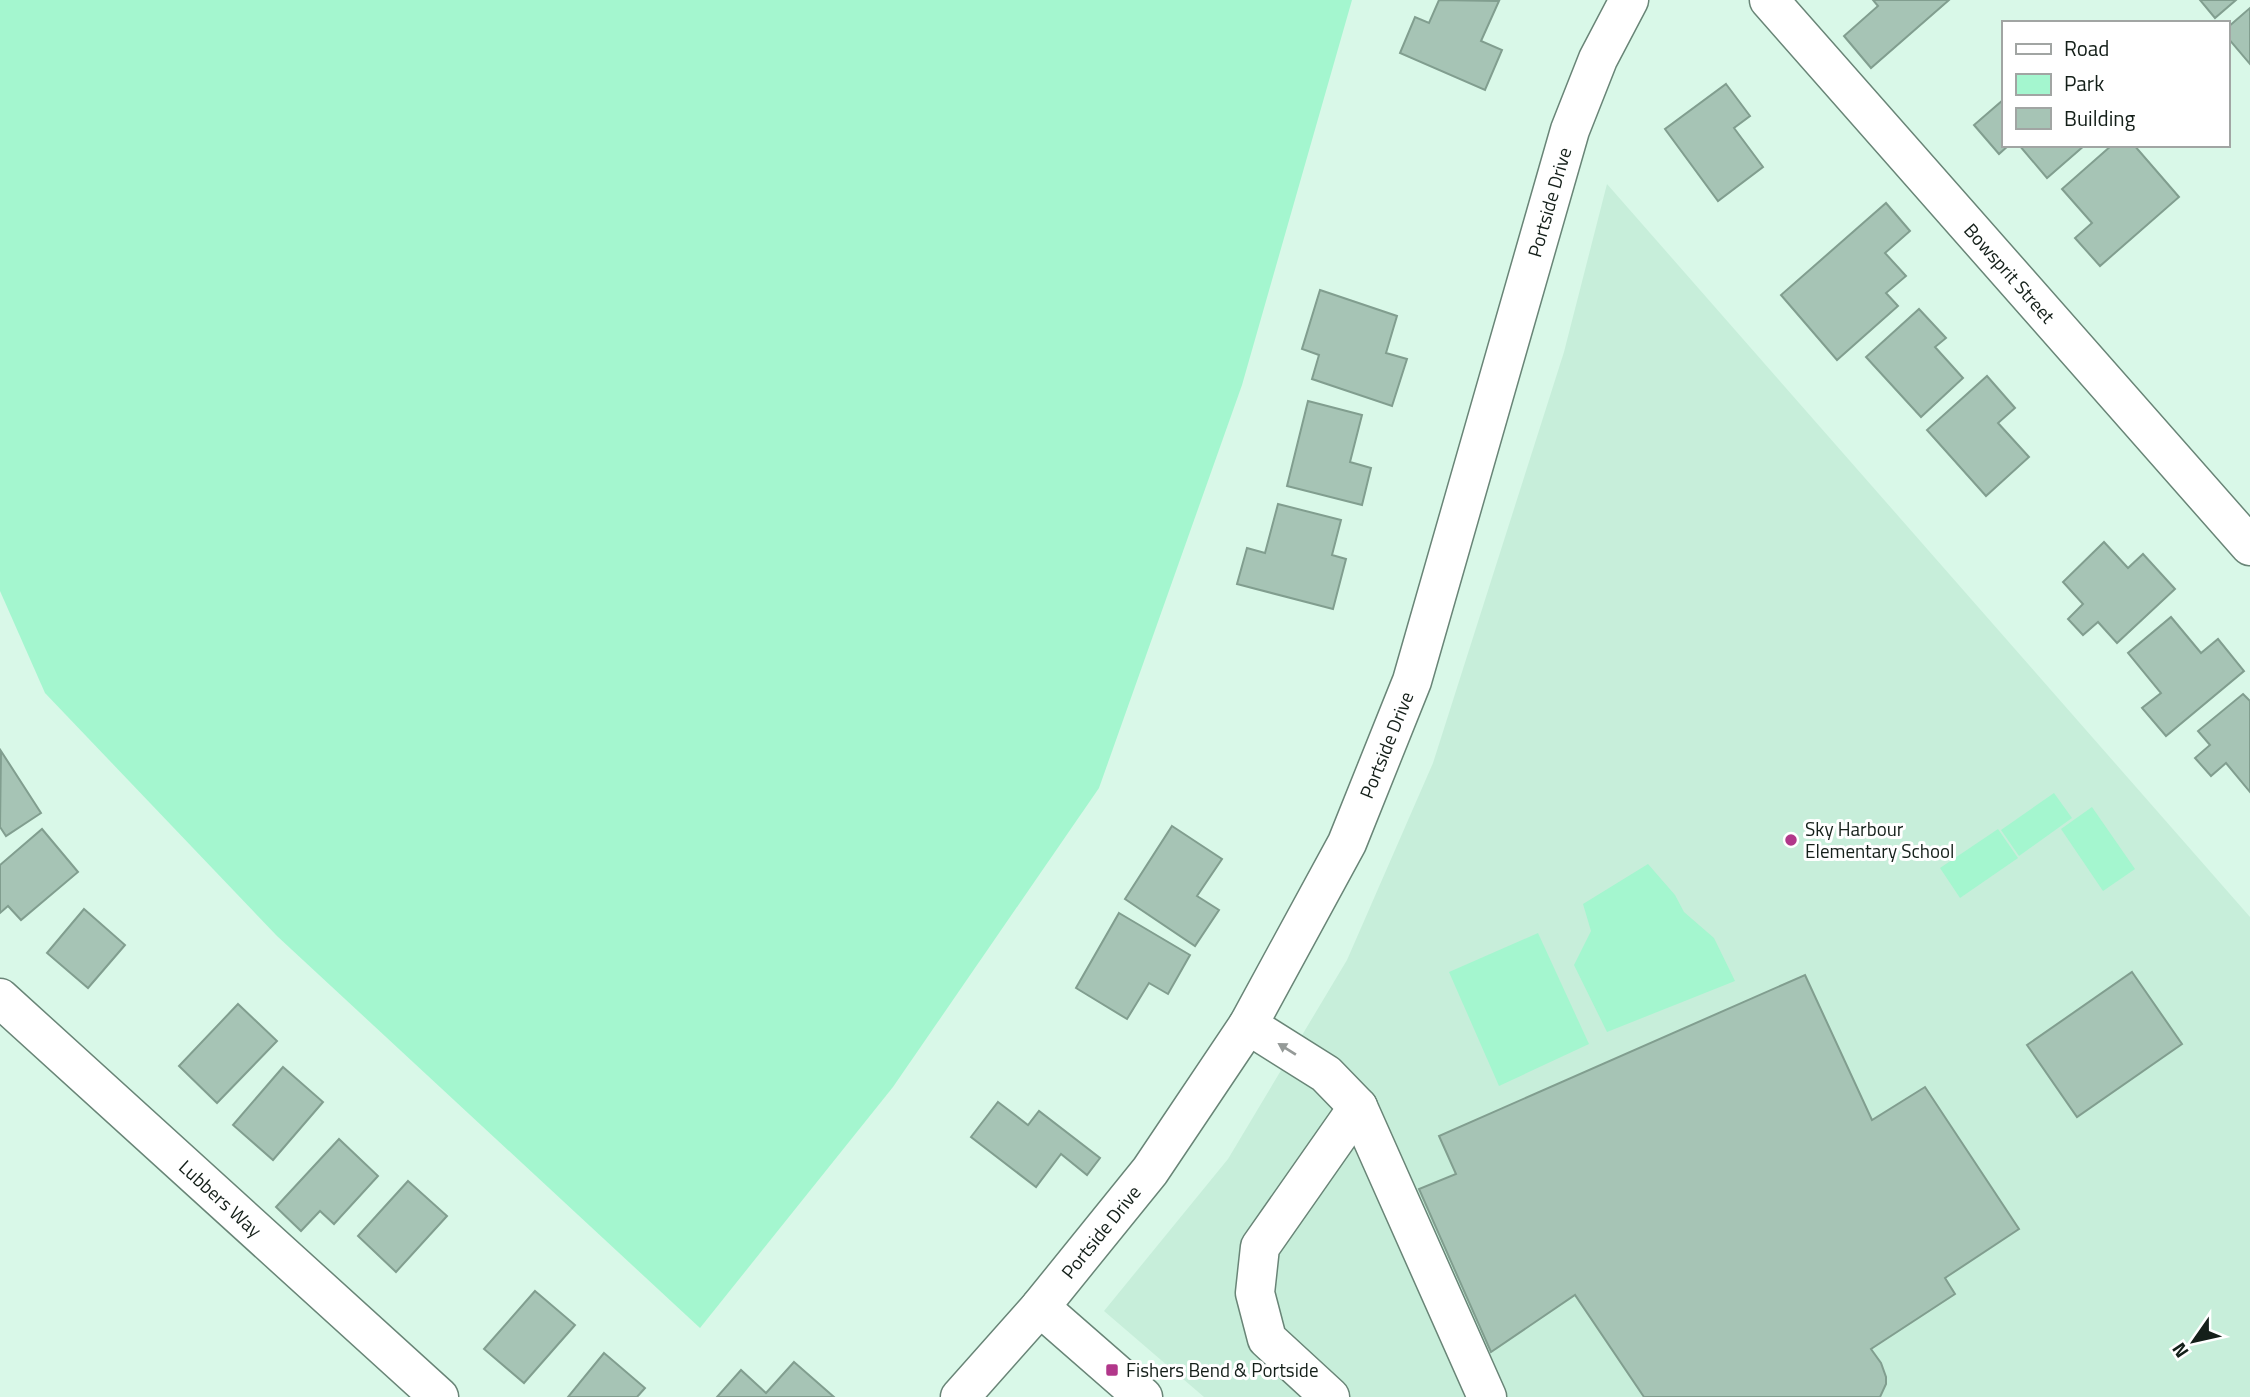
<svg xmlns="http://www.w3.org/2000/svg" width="2250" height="1397" viewBox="0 0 2250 1397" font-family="'Titillium Web',sans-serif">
<rect width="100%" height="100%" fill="#d9f8e8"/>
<polygon fill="#c7eeda" points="1607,184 2250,917 2250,1397 1204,1397 1104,1311 1228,1159 1347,960 1433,763 1564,352"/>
<g fill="#a4f6cf">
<polygon points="0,0 1352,0 1242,385 1099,788 893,1087 700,1328 277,936 45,693 0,591"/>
<polygon points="2054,793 2072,818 2019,856 2001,830"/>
<polygon points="2092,807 2135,869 2103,891 2061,829"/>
<polygon points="1998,829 2018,858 1960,898 1940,868"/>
<polygon points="1648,864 1675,895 1684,912 1714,938 1735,981 1607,1032 1574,965 1591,931 1583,904"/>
<polygon points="1538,933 1589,1044 1499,1086 1449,972"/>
</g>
<g fill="#a6c4b5" stroke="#819e8f" stroke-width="2">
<polygon points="1439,0 1499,1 1481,41 1502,50 1485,90 1400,53 1415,17 1429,23"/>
<polygon points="1873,0 1949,0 1871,68 1844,36 1878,6"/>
<polygon points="2200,0 2236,0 2215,18"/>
<polygon points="2250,8 2250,64 2227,37 2227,28"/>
<polygon points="1726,84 1750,116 1734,128 1763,167 1718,201 1665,129"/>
<polygon points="2003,100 2003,145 2009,145 1999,154 1974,125"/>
<polygon points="2019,145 2085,145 2047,178"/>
<polygon points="2112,145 2134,145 2179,197 2100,266 2075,238 2092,223 2062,189"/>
<polygon points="1886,203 1910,231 1885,253 1906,276 1886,293 1898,306 1837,360 1781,295"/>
<polygon points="1320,290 1397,316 1386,353 1407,359 1392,406 1312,379 1319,355 1302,349"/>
<polygon points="1919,309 1946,338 1935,347 1963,378 1921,417 1866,357"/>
<polygon points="1987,376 2015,408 1998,423 2029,457 1986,496 1927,430"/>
<polygon points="1308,401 1362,415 1350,462 1371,468 1362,505 1287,486"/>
<polygon points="1278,504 1341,520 1332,555 1346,559 1333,609 1237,584 1247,548 1265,553"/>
<polygon points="2104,542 2128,568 2143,554 2175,589 2117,643 2098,622 2083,635 2068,619 2083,604 2063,582"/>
<polygon points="2171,617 2201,653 2218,639 2244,671 2166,736 2142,708 2161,693 2128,653"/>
<polygon points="2243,694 2250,701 2250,792 2226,763 2211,776 2195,758 2210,745 2198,731"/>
<polygon points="1,751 41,813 6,836 0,827"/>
<polygon points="1172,826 1222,859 1197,896 1219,910 1195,946 1125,899"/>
<polygon points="42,829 78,872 21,920 8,906 0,913 0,865"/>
<polygon points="84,909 125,945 88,988 47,953"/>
<polygon points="1119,913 1190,955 1168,994 1149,983 1127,1019 1076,988"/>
<polygon points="2132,972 2182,1044 2077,1117 2027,1045"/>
<polygon points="1805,975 1872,1120 1925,1087 2019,1229 1945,1278 1955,1294 1871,1349 1881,1363 1886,1377 1886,1384 1880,1397 1644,1397 1575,1295 1491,1352 1419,1189 1456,1174 1439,1136"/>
<polygon points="238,1004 277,1041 217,1103 179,1066"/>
<polygon points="283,1067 323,1102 273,1160 233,1125"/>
<polygon points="998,1102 1028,1125 1039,1111 1100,1158 1087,1175 1061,1154 1036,1187 971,1137"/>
<polygon points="339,1139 378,1176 334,1224 320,1211 301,1231 276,1207"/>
<polygon points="408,1181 447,1216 396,1272 358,1236"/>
<polygon points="535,1291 575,1325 524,1383 484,1349"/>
<polygon points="604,1353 645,1388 637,1397 568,1397"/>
<polygon points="794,1362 834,1397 717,1397 741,1370 766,1393"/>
</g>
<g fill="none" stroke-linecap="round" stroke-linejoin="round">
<defs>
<g id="minor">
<path id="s1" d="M1769 0 2250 546"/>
<path id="s2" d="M0 998 439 1397"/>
<polyline points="1248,1025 1326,1074 1358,1107 1487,1397"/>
<polyline points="1040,1307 1143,1397"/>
<path id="s3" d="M960 1397 1040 1307 1150 1171 1248 1025 1347 843 1412 681 1570 130 1598 59 1629 0"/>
<polyline points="1330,1397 1267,1339 1255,1293 1260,1247 1358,1107"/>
</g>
</defs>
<use href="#minor" stroke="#698577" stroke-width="41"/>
<use href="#minor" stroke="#fff" stroke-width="38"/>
</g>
<defs><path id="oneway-solid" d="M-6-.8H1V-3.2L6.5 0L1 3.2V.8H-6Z" transform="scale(1.75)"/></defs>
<use fill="#959a98" href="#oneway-solid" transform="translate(1287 1049) rotate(-148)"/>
<g fill="#b1378a" stroke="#fff" stroke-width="2.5">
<circle cx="1791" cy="840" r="7"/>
<rect x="1105" y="1363" width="14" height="14" rx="3.5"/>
</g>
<g text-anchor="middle" stroke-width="6" stroke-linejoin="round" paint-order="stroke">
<g font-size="19" fill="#141f19" stroke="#fff">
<text dy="7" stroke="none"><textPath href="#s3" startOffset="1351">Portside Drive</textPath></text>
<text dy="7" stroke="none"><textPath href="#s1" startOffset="364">Bowsprit Street</textPath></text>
<text dy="7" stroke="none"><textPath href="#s3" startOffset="784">Portside Drive</textPath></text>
<text dy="7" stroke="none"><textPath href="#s2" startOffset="298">Lubbers Way</textPath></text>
<text dy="7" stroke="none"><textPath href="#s3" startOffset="217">Portside Drive</textPath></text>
</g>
<g font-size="19" fill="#141f19" stroke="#fff" text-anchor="start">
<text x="1805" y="836">Sky Harbour<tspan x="1805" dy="22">Elementary School</tspan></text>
<text x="1126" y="1377">Fishers Bend &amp; Portside</text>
</g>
</g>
<rect x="2002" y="21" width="228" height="126" fill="#ffffff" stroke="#a1a5a3" stroke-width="2"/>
<rect x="2016" y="44" width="35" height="10" fill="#ffffff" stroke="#a1a5a3" stroke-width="2"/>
<text x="2064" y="56" font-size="21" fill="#141f19">Road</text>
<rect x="2016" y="74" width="35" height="21" fill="#a4f6cf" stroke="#a1a5a3" stroke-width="2"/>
<text x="2064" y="91" font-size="21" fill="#141f19">Park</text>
<rect x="2016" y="108" width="35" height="21" fill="#a6c4b5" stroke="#a1a5a3" stroke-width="2"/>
<text x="2064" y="126" font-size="21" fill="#141f19">Building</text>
<g transform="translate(2194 1341) rotate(236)" stroke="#ffffff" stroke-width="5" paint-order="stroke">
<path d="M0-5L12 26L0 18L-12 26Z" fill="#141f19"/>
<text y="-10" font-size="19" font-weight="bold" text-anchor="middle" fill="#141f19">N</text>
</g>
</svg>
